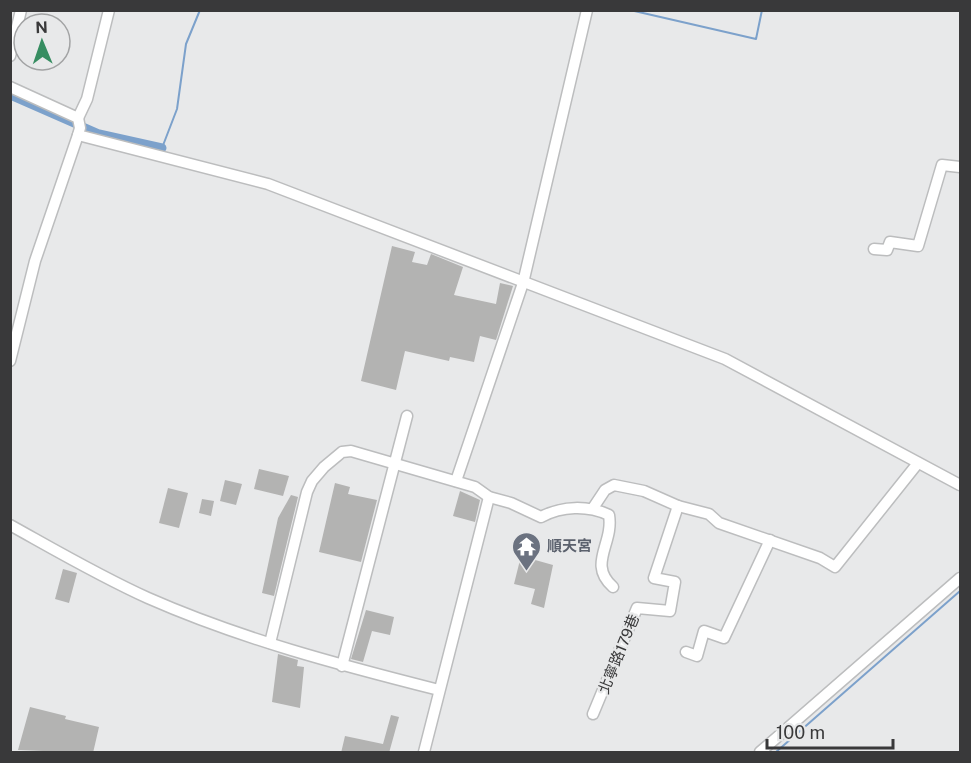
<svg xmlns="http://www.w3.org/2000/svg" width="971" height="763" viewBox="0 0 971 763" font-family="'Public Sans','Noto Sans TC',sans-serif">
<rect width="100%" height="100%" fill="#e8e9ea"/>
<g fill="none" stroke-linecap="round" stroke-linejoin="round">
<g stroke="#7ca1cb" stroke-width="2">
<polyline points="630,10 756,39 762,10"/>
<polyline points="162,148 177,109 186,44 200,10"/>
<polyline points="776,752 960,591"/>
</g>
<polyline stroke="#7ca1cb" stroke-width="9" points="10,95 99,134 162,148"/>
</g>
<g fill="#b3b3b2">
<polygon points="392,246 415,252 412,262 427,265 431,254 463,267 454,295 496,304 500,283 513,286 496,340 480,336 474,362 450,357 449,361 405,351 396,390 361,381"/>
<polygon points="259,469 289,476 283,496 254,489"/>
<polygon points="225,480 242,484 236,505 220,501"/>
<polygon points="335,483 350,487 348,494 377,500 361,562 319,552"/>
<polygon points="168,488 188,493 179,528 159,523"/>
<polygon points="460,491 480,500 475,522 453,516"/>
<polygon points="291,495 298,497 274,596 262,593 278,518"/>
<polygon points="202,499 214,501 211,516 199,513"/>
<polygon points="521,556 553,565 544,608 531,604 535,589 514,584"/>
<polygon points="63,569 77,573 69,603 55,599"/>
<polygon points="366,610 394,617 390,635 372,631 363,662 351,659"/>
<polygon points="278,654 298,660 297,666 304,667 300,708 272,702"/>
<polygon points="30,707 66,716 65,719 99,727 93,753 18,750"/>
<polygon points="391,715 399,717 389,753 341,753 345,736 383,744"/>
</g>
<g fill="none" stroke-linecap="round" stroke-linejoin="round">
<defs>
<g id="minor">
<polyline points="10,56 21,10"/>
<polyline points="10,87 78,118 80,128 78,135 268,184 725,359 960,485"/>
<polyline points="78,118 87,99 109,10"/>
<polyline points="874,249 887,250 890,242 918,246 942,165 960,167"/>
<polyline points="10,361 35,261 78,135"/>
<polyline points="456,481 523,283 587,10"/>
<polyline points="593,508 605,490 614,485 644,491 678,506 709,514 719,523 820,558 835,567 918,463"/>
<path d="M10 525C55 550 101 577 148 598 241 639 340 665 439 690"/>
<path d="M270 643 307 492 312 481 324 467 342 452 351 451 475 487 489 497 511 503 541 517C562 506 587 505 609 515 614 544 587 564 613 587"/>
<polyline points="686,652 697,656 704,631 724,638 770,540"/>
<polyline points="342,666 407,416"/>
<polyline points="593,714 637,608 670,611 675,582 654,578 678,506"/>
<polyline points="424,752 489,497"/>
<polyline points="760,752 960,578"/>
</g>
</defs>
<use href="#minor" stroke="#bcbdbe" stroke-width="13"/>
<use href="#minor" stroke="#fff" stroke-width="10"/>
</g>
<defs>
<symbol id="temple-pin" viewBox="-11 -11 22 30"><path d="M0 17L-7.5 6A9.5 9.5 0 1 1 7.5 6Z" fill="#6b7280" stroke="#e8e9ea"/><path d="M0-6L5-2H3V0L6.5 2.5H4V6H1.5V3h-3V6H-4V2.5H-6.5L-3 0V-2H-5Z" fill="#fff"/></symbol>
</defs>
<g fill-rule="evenodd">
<use href="#temple-pin" x="510" y="530" width="33" height="45"/>
</g>
<g text-anchor="middle" stroke-width="4.5" stroke-linejoin="round" paint-order="stroke">
<g font-size="15" font-weight="bold" fill="#5b616d" stroke="#e8e9ea" text-anchor="start">
<text x="547" y="551">順天宮</text>
</g>
<g font-size="15" fill="#39393a" stroke="#e8e9ea">
<text transform="translate(619 654) rotate(-68)" y="5">北寧路179巷</text>
</g>
</g>
<rect width="971" height="763" fill="none" stroke="#39393a" stroke-width="24"/>
<g transform="translate(42 42) rotate(358)"><circle r="28" fill="#e8e9ea" stroke="#a2a3a4" stroke-width="1.5"/>
<path d="M0-4.5L10 22L0 15L-10 22Z" fill="#368d61"/>
<text y="-9" font-size="16" font-weight="bold" text-anchor="middle" fill="#39393a">N</text>
</g>
<path d="M767 739v9h126v-9" fill="none" stroke="#39393a" stroke-width="3"/>
<text x="776" y="739" font-size="18" fill="#39393a" stroke="#e8e9ea" stroke-width="4.5" paint-order="stroke">100 m</text>
</svg>
